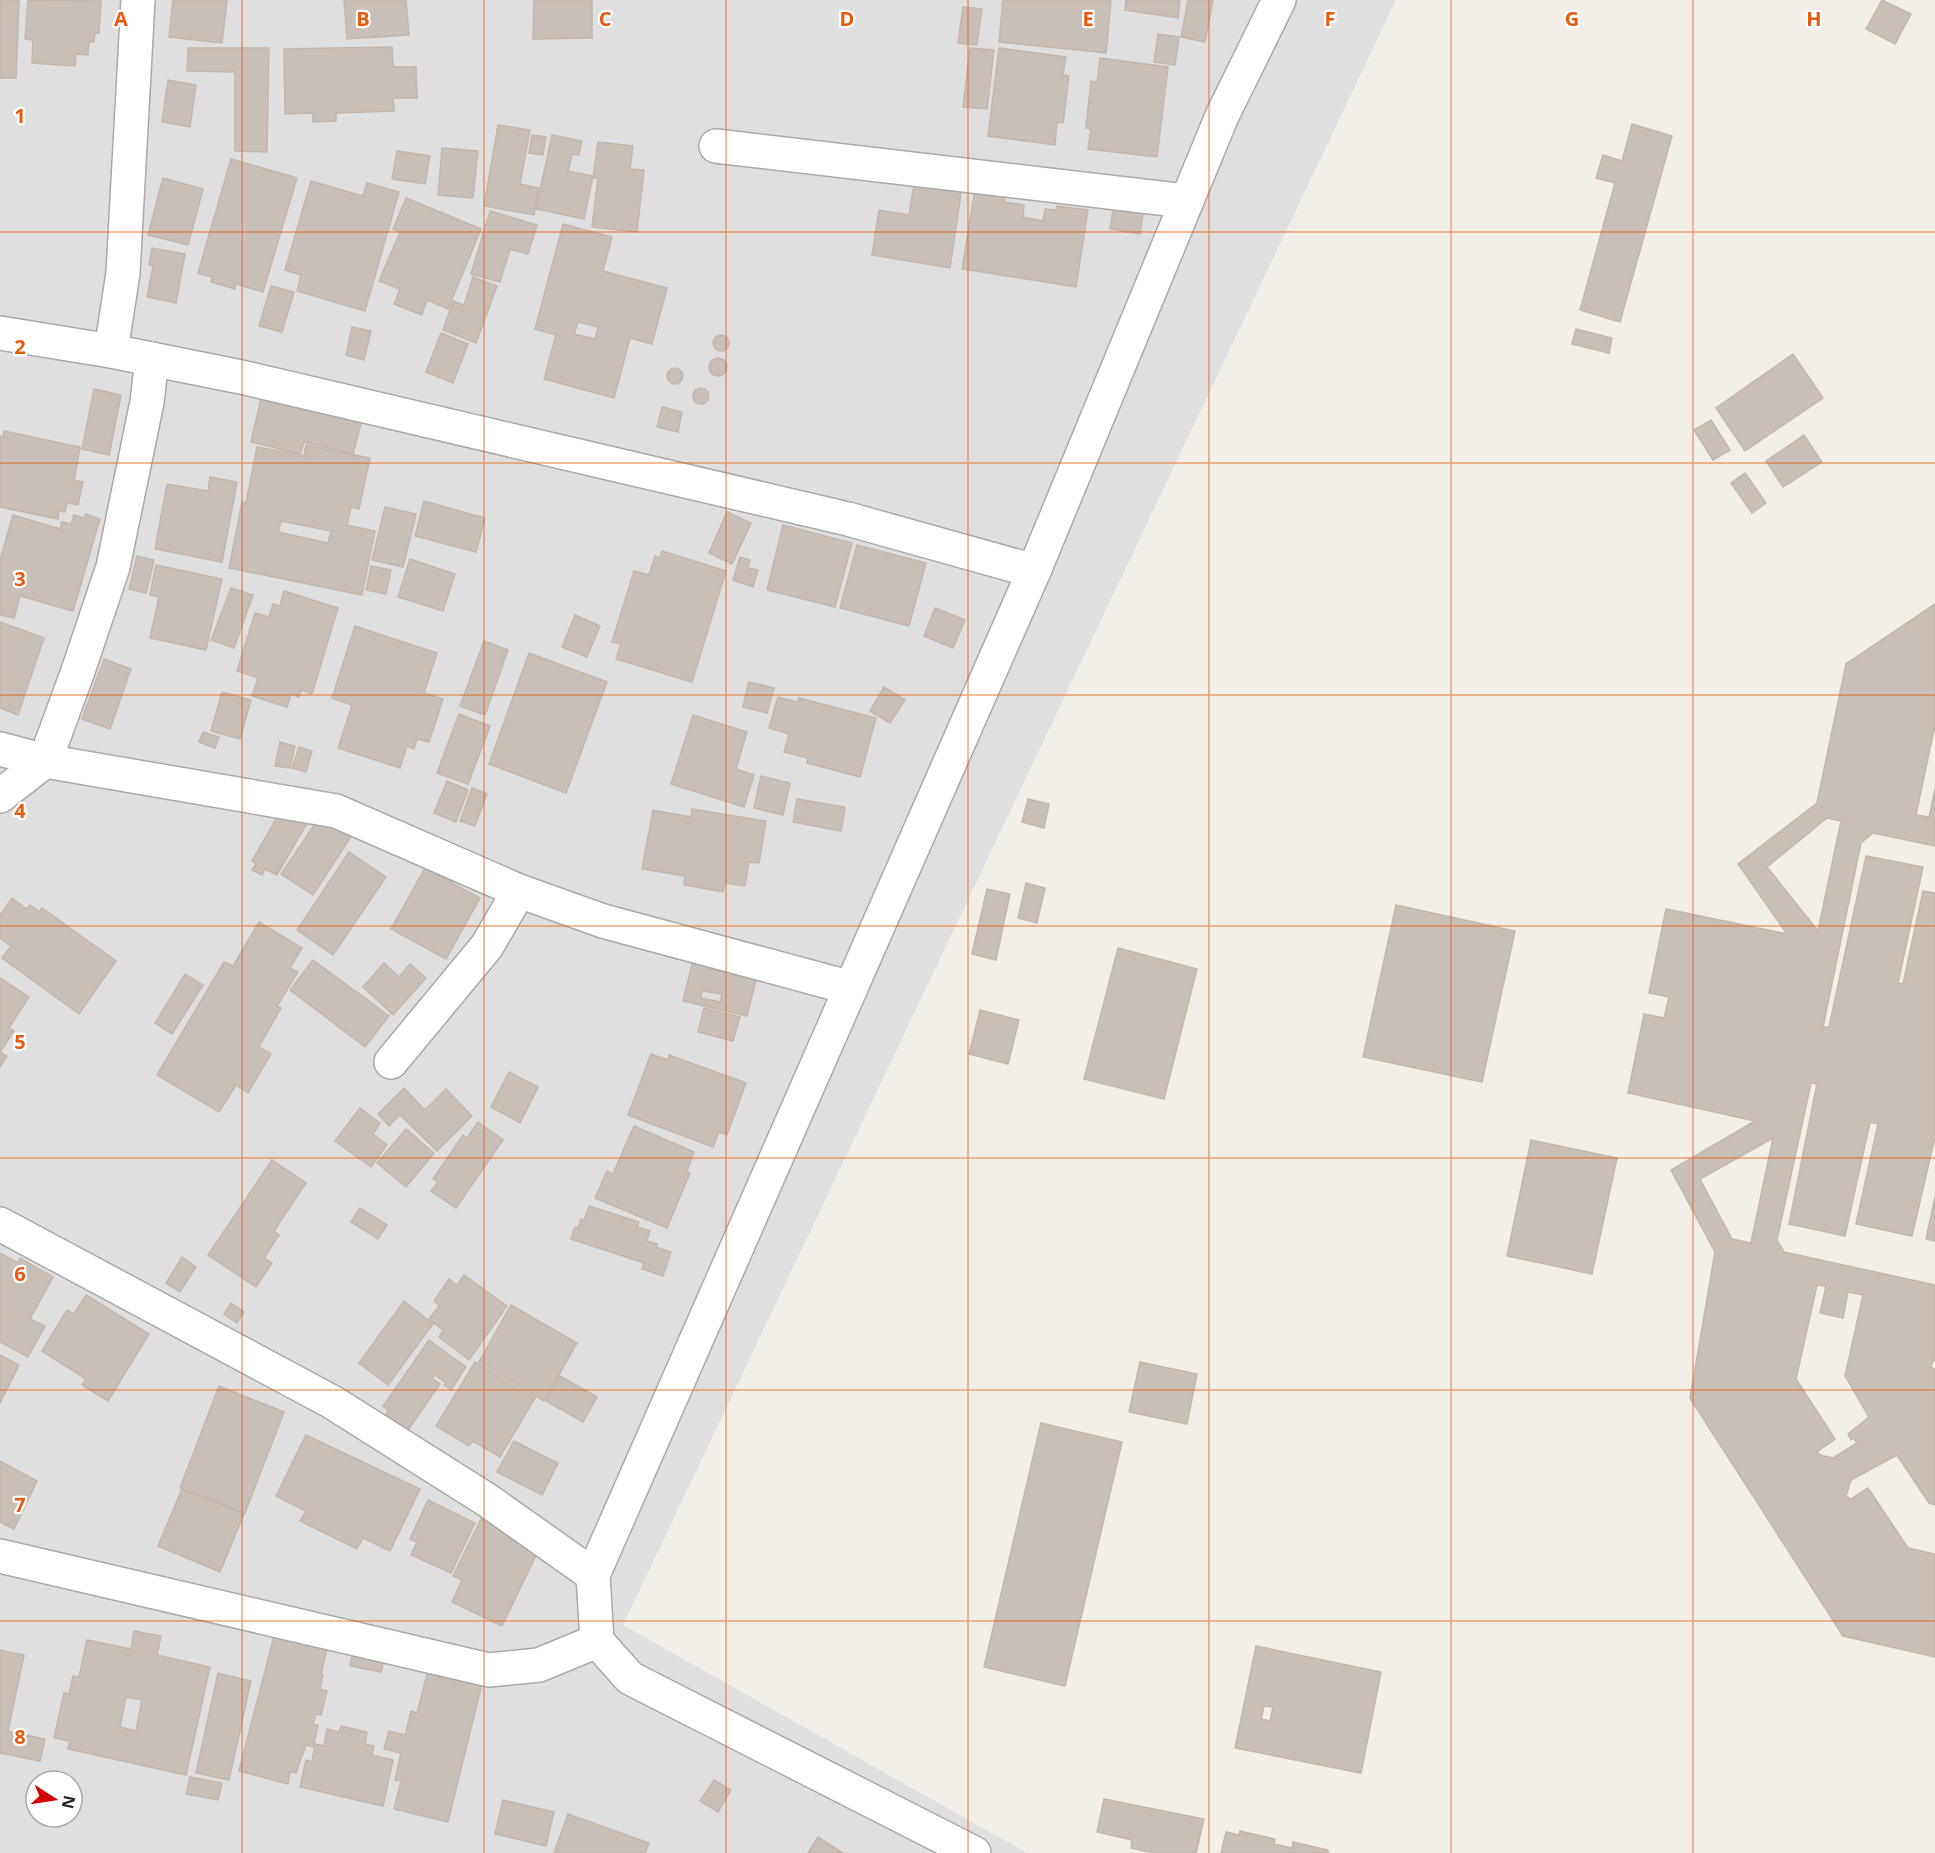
<svg xmlns="http://www.w3.org/2000/svg" width="1935" height="1853" viewBox="0 0 1935 1853" font-family="'Open Sans',sans-serif">
<rect width="100%" height="100%" fill="#f2efe9"/>
<path fill="#e0dfdf" fill-rule="evenodd" d="M0 0H1396L623 1625 1027 1853H0ZM36 1781H72V1817H36Z"/>
<g fill="#c7bfb8" stroke="#c4b6ab" stroke-width="1.5" fill-rule="evenodd">
<polygon points="0,0 19,0 16,78 0,78"/>
<polygon points="28,0 101,1 99,33 95,33 94,42 89,42 88,55 76,54 75,66 32,63 33,40 25,39"/>
<polygon points="173,0 227,0 222,43 169,37"/>
<polygon points="344,0 406,0 409,35 347,39"/>
<polygon points="534,0 592,0 592,38 533,39"/>
<polygon points="1003,0 1111,0 1106,53 999,42"/>
<polygon points="1126,0 1180,0 1178,18 1125,10"/>
<polygon points="1188,0 1213,0 1205,42 1181,37"/>
<polygon points="1882,0 1911,14 1895,44 1866,29"/>
<polygon points="963,7 982,9 977,45 958,43"/>
<polygon points="1158,34 1179,37 1175,65 1154,62"/>
<polygon points="392,47 393,67 416,67 417,98 393,98 394,111 336,113 336,121 313,122 313,113 285,114 284,49"/>
<polygon points="188,48 269,48 267,152 235,151 235,72 187,71"/>
<polygon points="970,48 994,50 987,109 963,107"/>
<polygon points="999,48 1066,57 1063,75 1069,76 1063,123 1057,122 1055,145 988,136"/>
<polygon points="1100,58 1168,67 1157,157 1088,149 1091,129 1086,128 1091,81 1097,82"/>
<polygon points="168,80 196,85 190,127 162,122"/>
<polygon points="1632,124 1672,136 1620,322 1580,310 1615,183 1596,178 1603,155 1622,161"/>
<polygon points="498,125 530,130 520,184 539,188 534,215 484,206"/>
<polygon points="532,135 546,137 543,155 529,153"/>
<polygon points="552,135 582,141 579,155 572,154 568,171 593,176 584,219 536,209"/>
<polygon points="598,142 633,146 630,169 644,170 637,232 592,227 598,178 593,178"/>
<polygon points="442,148 478,151 473,198 438,195"/>
<polygon points="397,151 430,156 425,184 392,179"/>
<polygon points="231,159 297,178 263,292 236,284 235,289 211,282 212,277 198,273"/>
<polygon points="163,178 203,189 188,245 148,235"/>
<polygon points="915,179 962,187 950,268 872,255 879,210 909,215"/>
<polygon points="311,181 363,196 367,183 399,192 365,311 297,291 301,275 285,270"/>
<polygon points="975,190 1005,195 1004,202 1024,205 1023,217 1043,221 1045,209 1056,210 1057,206 1088,210 1076,287 962,269"/>
<polygon points="1115,197 1145,202 1140,234 1110,229"/>
<polygon points="406,198 481,229 448,309 427,300 422,315 394,304 400,289 379,281 400,232 393,229"/>
<polygon points="490,211 537,225 528,254 510,249 500,282 471,274"/>
<path d="M563 224 612 237 603 271 667 288 652 344 630 338 614 398 544 379 556 335 535 329ZM578 322 598 327 595 339 574 334Z"/>
<polygon points="152,248 185,254 176,303 147,297 153,266 149,265"/>
<polygon points="473,277 497,286 476,343 443,330 453,301 464,305"/>
<polygon points="271,286 294,292 282,332 259,326"/>
<polygon points="352,327 371,331 364,360 346,355"/>
<polygon points="1576,329 1612,338 1609,353 1572,344"/>
<polygon points="441,333 468,344 453,383 426,372"/>
<circle cx="721" cy="343" r="8"/>
<polygon points="1793,354 1823,398 1745,451 1716,408"/>
<circle cx="718" cy="367" r="9"/>
<circle cx="675" cy="376" r="8"/>
<circle cx="701" cy="396" r="8"/>
<polygon points="94,389 121,395 109,455 82,449"/>
<polygon points="261,398 361,423 353,454 304,442 300,454 251,442"/>
<polygon points="662,407 682,412 678,432 657,427"/>
<polygon points="1711,420 1730,450 1713,460 1694,430"/>
<polygon points="4,431 80,447 74,480 83,482 78,505 67,503 65,512 59,511 58,519 0,507 0,436 3,437"/>
<polygon points="1804,435 1822,462 1783,487 1766,461"/>
<path d="M306 445 370 458 359 509 351 507 347 525 375 531 362 595 229 568 242 502 246 503 257 447 304 456ZM281 521 331 531 328 543 278 532Z"/>
<polygon points="1745,473 1766,503 1752,513 1731,483"/>
<polygon points="210,477 237,482 222,562 155,549 167,484 208,491"/>
<polygon points="424,501 485,518 476,552 415,536"/>
<polygon points="385,507 416,514 403,567 372,560"/>
<polygon points="727,512 751,523 732,564 709,553"/>
<polygon points="86,514 100,519 73,611 20,596 14,618 0,615 0,560 13,515 60,529 62,522 71,524 74,515 84,518"/>
<polygon points="783,525 852,543 835,607 767,590"/>
<polygon points="857,545 926,563 909,626 840,608"/>
<polygon points="662,551 726,571 692,682 616,659 621,644 612,642 634,571 649,575 655,556 660,558"/>
<polygon points="137,556 154,560 146,593 129,589"/>
<polygon points="740,557 750,560 748,568 758,570 753,587 733,580"/>
<polygon points="410,559 455,574 443,611 398,597"/>
<polygon points="156,565 222,579 206,650 150,638 159,597 150,595"/>
<polygon points="371,566 391,570 386,594 366,590"/>
<polygon points="231,588 253,595 234,648 211,640"/>
<polygon points="284,591 338,608 312,694 301,690 299,697 291,694 287,707 252,696 258,678 237,671 255,613 269,617 273,604 280,606"/>
<path d="M1935 604V725L1916 815 1929 817 1935 789V846L1873 833 1861 843 1823 1027H1829L1866 856 1923 867 1898 983 1903 984 1923 891 1935 893V1137L1912 1236 1856 1224 1878 1124 1870 1122 1845 1236 1789 1224 1817 1084 1811 1083 1777 1240 1784 1252 1935 1285V1361L1933 1360 1931 1367 1935 1369V1505L1929 1503 1897 1455 1851 1480 1846 1496 1851 1499 1868 1488 1908 1548 1935 1554V1657L1843 1636 1690 1398 1715 1252 1671 1170 1755 1121 1628 1093 1644 1014 1664 1018 1669 997 1649 993 1666 909 1787 934 1738 864 1817 803 1846 664ZM1827 818 1841 821 1818 931 1767 867ZM1773 1138 1751 1243 1732 1239 1700 1179ZM1817 1285 1826 1286 1820 1313 1843 1318 1848 1292 1863 1295 1845 1376 1869 1417 1848 1434 1851 1440 1854 1438 1857 1443 1833 1458 1820 1455 1817 1452 1835 1439 1796 1379Z"/>
<polygon points="935,608 965,620 953,648 924,636"/>
<polygon points="575,615 600,626 587,657 562,647"/>
<polygon points="0,622 44,638 18,715 0,708"/>
<polygon points="355,626 437,653 424,693 443,699 429,742 417,739 414,749 407,746 400,768 338,748 352,705 332,698"/>
<polygon points="484,641 508,650 485,715 460,706"/>
<polygon points="529,653 607,682 566,793 489,764"/>
<polygon points="104,659 131,669 110,729 82,719"/>
<polygon points="749,682 774,688 767,713 743,707"/>
<polygon points="884,687 905,700 890,723 870,711"/>
<polygon points="222,692 251,700 240,739 211,731"/>
<polygon points="778,697 798,702 799,698 876,718 860,777 807,763 808,758 784,752 789,734 769,728"/>
<polygon points="459,714 490,726 468,784 437,773"/>
<polygon points="693,715 747,732 736,769 754,775 744,807 671,784"/>
<polygon points="203,732 219,737 215,748 199,742"/>
<polygon points="280,742 295,746 290,768 275,766"/>
<polygon points="299,747 312,751 306,772 292,768"/>
<polygon points="761,776 790,783 783,815 754,808"/>
<polygon points="447,781 468,790 456,822 434,813"/>
<polygon points="472,788 487,794 475,826 460,821"/>
<polygon points="797,799 845,807 841,831 793,822"/>
<polygon points="1028,799 1049,804 1044,828 1022,822"/>
<polygon points="285,803 310,818 277,875 265,869 262,875 252,870 256,864 252,861"/>
<polygon points="692,809 766,821 759,863 749,862 745,886 725,883 723,892 684,885 685,876 642,869 653,810 691,817"/>
<polygon points="321,815 352,835 313,895 281,874"/>
<polygon points="349,852 386,877 333,955 297,930"/>
<polygon points="425,868 480,898 446,959 391,929"/>
<polygon points="1026,883 1045,888 1037,923 1018,918"/>
<polygon points="987,889 1010,894 996,960 972,954"/>
<polygon points="12,898 27,909 30,905 39,912 42,908 116,961 79,1014 2,958 11,946 0,938 0,915"/>
<polygon points="1396,905 1515,931 1482,1082 1363,1057"/>
<polygon points="259,922 302,948 290,968 298,972 277,1006 281,1008 259,1047 271,1054 248,1093 236,1085 219,1112 157,1075 224,962 233,966"/>
<polygon points="1118,948 1197,969 1164,1099 1084,1079"/>
<path d="M694 957 758 972 747 1016 683 1001ZM702 991 722 994 720 1002 701 998Z"/>
<polygon points="313,960 389,1016 365,1047 290,990"/>
<polygon points="384,963 399,977 410,964 426,978 393,1015 363,987"/>
<polygon points="185,974 203,985 172,1034 155,1023"/>
<polygon points="0,978 29,997 9,1028 14,1031 0,1052 7,1056 0,1067"/>
<polygon points="704,1008 740,1017 733,1041 698,1032"/>
<polygon points="980,1010 1019,1020 1008,1064 969,1054"/>
<polygon points="651,1054 668,1060 669,1055 746,1083 727,1135 719,1132 713,1147 628,1115"/>
<polygon points="509,1072 538,1087 520,1123 491,1107"/>
<polygon points="404,1088 425,1110 446,1089 472,1116 437,1151 400,1115 389,1126 378,1114"/>
<polygon points="360,1108 380,1123 373,1134 387,1145 371,1167 335,1141"/>
<polygon points="478,1122 503,1140 456,1208 431,1191 438,1182 433,1179 463,1135 467,1138"/>
<polygon points="634,1126 694,1152 687,1171 690,1173 667,1228 595,1198 607,1171 613,1174"/>
<polygon points="406,1129 434,1153 406,1187 377,1163"/>
<polygon points="1531,1140 1617,1158 1592,1274 1507,1256"/>
<polygon points="272,1160 306,1183 274,1231 279,1235 264,1258 272,1263 256,1287 208,1255"/>
<polygon points="1935,1197 1935,1241 1926,1239"/>
<polygon points="589,1206 639,1222 637,1227 650,1231 647,1241 657,1244 656,1247 671,1252 663,1276 642,1269 644,1263 571,1239 575,1227 578,1228 581,1219 584,1220"/>
<polygon points="360,1208 387,1225 378,1239 351,1222"/>
<polygon points="0,1253 18,1263 20,1258 53,1277 30,1319 45,1326 28,1357 0,1342"/>
<polygon points="182,1257 196,1267 180,1292 166,1283"/>
<polygon points="464,1275 507,1306 469,1360 439,1337 443,1330 429,1319 439,1306 434,1301 449,1279 457,1285"/>
<polygon points="86,1295 149,1334 108,1401 82,1385 86,1379 42,1351 67,1310 74,1314"/>
<polygon points="404,1301 433,1324 388,1385 359,1363"/>
<polygon points="231,1303 244,1312 237,1323 224,1314"/>
<polygon points="511,1305 577,1343 544,1401 479,1362"/>
<polygon points="429,1340 466,1367 451,1390 444,1385 446,1383 435,1375 432,1378 440,1384 408,1430 386,1414 388,1410 383,1406"/>
<polygon points="0,1355 19,1365 0,1403"/>
<polygon points="475,1362 535,1398 500,1457 473,1441 469,1446 436,1426"/>
<polygon points="1140,1362 1197,1374 1187,1424 1129,1412"/>
<polygon points="560,1376 597,1397 583,1422 546,1401"/>
<polygon points="219,1386 284,1412 245,1513 180,1488"/>
<polygon points="1041,1423 1122,1442 1065,1686 984,1667"/>
<polygon points="306,1435 420,1489 390,1551 363,1538 357,1549 300,1521 306,1511 276,1496"/>
<polygon points="514,1441 558,1463 542,1495 497,1472"/>
<polygon points="0,1461 37,1481 14,1529 0,1522"/>
<polygon points="182,1489 244,1514 220,1572 158,1546"/>
<polygon points="428,1500 475,1523 451,1573 411,1555 417,1542 410,1539"/>
<polygon points="481,1519 540,1547 502,1626 452,1602 462,1580 453,1576"/>
<path d="M134 1631 161 1636 157 1655 210 1667 186 1775 68 1749 70 1741 54 1738 64 1693 69 1694 73 1676 79 1677 87 1640 131 1649ZM126 1697 142 1700 136 1731 120 1727Z"/>
<polygon points="274,1636 327,1649 321,1674 323,1675 320,1689 327,1691 321,1715 316,1714 313,1724 318,1725 313,1747 306,1745 296,1773 290,1772 288,1784 239,1771"/>
<path d="M1256 1646 1381 1672 1361 1773 1235 1748ZM1264 1706 1273 1707 1270 1721 1261 1719Z"/>
<polygon points="354,1647 385,1653 381,1672 350,1666"/>
<polygon points="0,1650 24,1655 8,1731 45,1739 40,1761 0,1753"/>
<polygon points="428,1671 482,1684 448,1822 394,1809 401,1781 395,1780 401,1753 384,1749 389,1731 405,1735 411,1711 417,1713"/>
<polygon points="218,1673 251,1681 229,1780 196,1773"/>
<polygon points="341,1726 367,1732 365,1744 374,1746 372,1755 393,1760 383,1806 300,1787 306,1760 312,1762 315,1744 324,1746 327,1729 339,1732"/>
<polygon points="190,1777 222,1783 218,1800 186,1794"/>
<polygon points="714,1780 731,1790 718,1812 700,1801"/>
<polygon points="1104,1799 1204,1819 1196,1853 1153,1853 1131,1848 1132,1840 1097,1832"/>
<polygon points="503,1800 554,1812 546,1846 495,1834"/>
<polygon points="568,1814 649,1843 645,1853 554,1853"/>
<polygon points="1240,1831 1275,1839 1274,1844 1292,1848 1293,1842 1328,1850 1328,1853 1221,1853 1226,1832 1239,1835"/>
<polygon points="818,1837 843,1853 808,1853"/>
</g>
<g fill="none" stroke-linecap="round" stroke-linejoin="round">
<defs>
<g id="street">
<polyline points="716,146 1185,201"/>
<polyline points="0,333 111,351 241,377 848,519 1034,571"/>
<polyline points="111,351 123,273 138,0"/>
<polyline points="0,749 45,761 336,811 519,891 603,921 851,988"/>
<polyline points="0,796 45,761 78,671 113,567 147,402 152,359"/>
<polyline points="391,1062 487,946 519,891"/>
<polyline points="0,1224 332,1402 487,1500 593,1575"/>
<polyline points="0,1556 489,1670 539,1665 597,1641"/>
<polyline points="974,1853 630,1678 597,1641 593,1575 1034,571 1222,116 1279,0"/>
</g>
</defs>
<use href="#street" stroke="#a9a9a9" stroke-width="36"/>
<use href="#street" stroke="#fff" stroke-width="33"/>
</g>
<path fill="none" stroke="#e8590c" stroke-width="1.5" stroke-opacity="0.55" d="M242 0V1853M484 0V1853M726 0V1853M968 0V1853M1209 0V1853M1451 0V1853M1693 0V1853M0 232H1935M0 463H1935M0 695H1935M0 926H1935M0 1158H1935M0 1390H1935M0 1621H1935"/>
<g font-size="20" text-anchor="middle" font-weight="bold" fill="#e8590c" stroke="#fff" stroke-width="4.5" stroke-linejoin="round" paint-order="stroke">
<text x="121" y="26">A</text>
<text x="363" y="26">B</text>
<text x="605" y="26">C</text>
<text x="847" y="26">D</text>
<text x="1088" y="26">E</text>
<text x="1330" y="26">F</text>
<text x="1572" y="26">G</text>
<text x="1814" y="26">H</text>
<text x="20" y="123">1</text>
<text x="20" y="354">2</text>
<text x="20" y="586">3</text>
<text x="20" y="818">4</text>
<text x="20" y="1049">5</text>
<text x="20" y="1281">6</text>
<text x="20" y="1512">7</text>
<text x="20" y="1744">8</text>
</g>
<g transform="translate(54 1799) rotate(102)"><circle r="28" fill="#ffffff" stroke="#a7a7a7" stroke-width="1.5"/>
<path d="M0-4.5L10 22L0 15L-10 22Z" fill="#d40000"/>
<text y="-9" font-size="16" font-weight="bold" text-anchor="middle" fill="#222222">N</text>
</g>
</svg>
